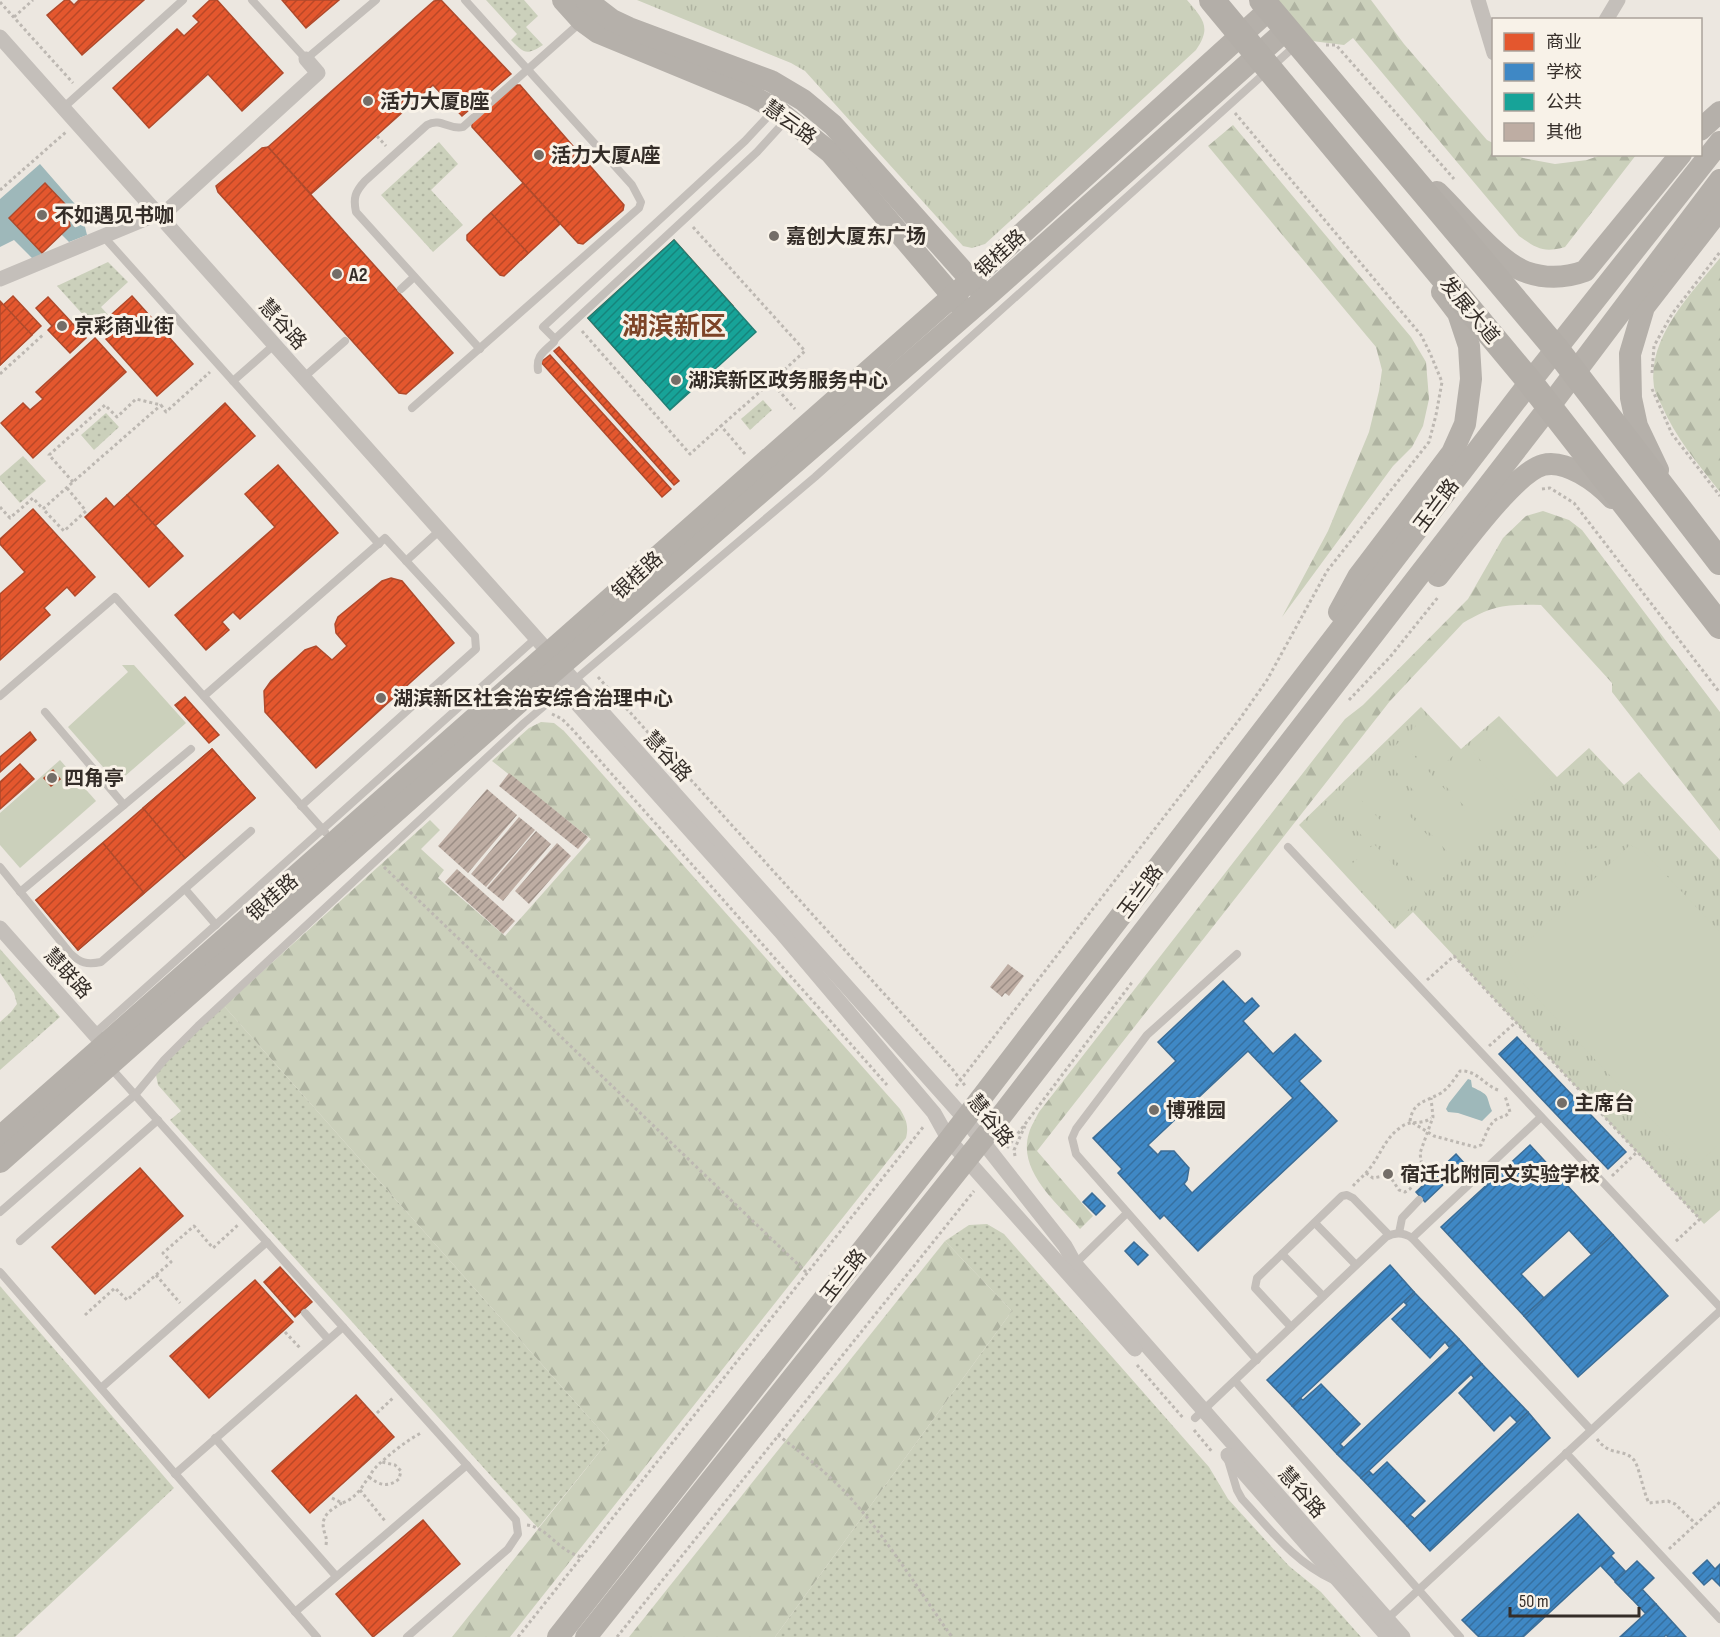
<svg xmlns="http://www.w3.org/2000/svg" width="1720" height="1637" viewBox="0 0 1720 1637" font-family="'Sofia Sans Condensed','Noto Sans SC',sans-serif">
<defs>
<pattern id="grass-dots" width="8" height="8" patternUnits="userSpaceOnUse" patternTransform="scale(1.5)"><rect width="8" height="8" fill="#cbd0bb"/><path d="M2 2h.1M6 6h.1" fill="none" stroke="#afb3a1" stroke-width="1.8" stroke-linecap="round"/></pattern>
<pattern id="forest-firs" width="22" height="20" patternUnits="userSpaceOnUse" patternTransform="scale(1.5)"><rect width="22" height="20" fill="#cbd0bb"/><path d="M5 1l3.5 6h-7zM16 11l3.5 6h-7z" fill="#afb3a1"/></pattern>
<pattern id="park-tufts" width="24" height="20" patternUnits="userSpaceOnUse" patternTransform="scale(1.5)"><rect width="24" height="20" fill="#cbd0bb"/><path d="M3 7l-1-3M5 7V3M7 7l1-3M15 17l-1-3M17 17v-4M19 17l1-3" fill="none" stroke="#afb3a1"/></pattern>
<pattern id="shops-hatch" width="6" height="6" patternUnits="userSpaceOnUse" patternTransform="scale(1.5)"><rect width="6" height="6" fill="#e4572e"/><path d="M-1 1l2-2M0 6l6-6M5 7l2-2" fill="none" stroke="#ba4827"/></pattern>
<pattern id="schools-hatch" width="6" height="6" patternUnits="userSpaceOnUse" patternTransform="scale(1.5)"><rect width="6" height="6" fill="#3f88c5"/><path d="M-1 1l2-2M0 6l6-6M5 7l2-2" fill="none" stroke="#3670a0"/></pattern>
<pattern id="public-hatch" width="6" height="6" patternUnits="userSpaceOnUse" patternTransform="scale(1.5)"><rect width="6" height="6" fill="#17a398"/><path d="M-1 1l2-2M0 6l6-6M5 7l2-2" fill="none" stroke="#16857c"/></pattern>
<pattern id="building-hatch" width="6" height="6" patternUnits="userSpaceOnUse" patternTransform="scale(1.5)"><rect width="6" height="6" fill="#beada3"/><path d="M-1 1l2-2M0 6l6-6M5 7l2-2" fill="none" stroke="#9b8d85"/></pattern>
</defs>
<rect width="100%" height="100%" fill="#ece7e0"/>
<g fill="url(#grass-dots)">
<path d="M486 0H524L538 16 526 27 543 45C526 56 524 53 511 40L517 34Z"/>
<polygon points="439,142 458,164 431,190 463,225 433,252 381,195"/>
<polygon points="108,262 128,282 101,307 110,317 96,329 57,286"/>
<polygon points="763,400 772,410 750,430 741,419"/>
<polygon points="106,413 119,427 94,450 81,435"/>
<polygon points="23,456 46,481 20,503 0,480 0,476"/>
<polygon points="0,949 60,1017 0,1070 0,1022 11,1012 17,1004 14,993 0,973"/>
<polygon points="224,1006 609,1440 538,1528 170,1120 181,1111 158,1085 156,1075 166,1059"/>
<polygon points="987,1224 1004,1234 1209,1467 1228,1499 1289,1566 1321,1592 1361,1637 775,1637 1012,1311 945,1241 969,1225"/>
<polygon points="0,1286 174,1488 15,1637 0,1637"/>
</g>
<g fill="url(#forest-firs)">
<path d="M1277 0H1371L1404 44 1487 140 1493 143 1494 154 1516 155 1523 158 1555 164 1587 160 1601 155H1636L1565 247C1544 253 1537 249 1519 236L1353 38 1344 45 1312 41Z"/>
<polygon points="1233,125 1411,337 1426,362 1429,399 1423,426 1412,447 1393,466 1282,617 1328,531 1369,432 1379,391 1382,370 1376,347 1208,146"/>
<path d="M1720 258V492C1698 464 1675 437 1661 404 1658 398 1655 392 1654 387 1647 337 1691 294 1720 258Z"/>
<path d="M1543 511 1569 520 1582 530 1720 712V831L1612 692V683L1541 605C1507 604 1493 605 1463 623L1390 701 1037 1151 1093 1216 1080 1229C1057 1203 1017 1171 1029 1133 1031 1126 1036 1118 1039 1112L1345 719 1363 705 1468 599 1503 538 1526 516Z"/>
<path d="M541 722 554 723 564 731 900 1109C906 1119 909 1126 906 1138L510 1637H452L609 1440 224 1006 430 820 440 830 421 849 444 870 438 878 505 936 591 839 492 761 529 728Z"/>
<polygon points="945,1241 1012,1311 775,1637 629,1637"/>
</g>
<g fill="url(#park-tufts)">
<path d="M637 0H1187C1203 19 1212 27 1196 50L985 244 972 248 963 246 805 71 791 63Z"/>
<polygon points="1421,707 1461,749 1499,716 1557,777 1589,748 1624,785 1639,772 1720,860 1720,1210 1704,1224 1413,912 1395,929 1299,825"/>
</g>
<g fill="#cbd0bb">
<polygon points="122,665 134,665 186,723 117,783 68,727 128,672"/>
<polygon points="1423,719 1456,753 1438,770 1405,736"/>
<polygon points="1502,725 1551,777 1521,805 1473,752"/>
<polygon points="1400,741 1432,775 1415,792 1383,758"/>
<polygon points="1471,754 1520,806 1490,834 1441,781"/>
<polygon points="60,760 96,801 20,868 0,845 0,813"/>
<polygon points="1375,765 1407,799 1390,816 1357,782"/>
<polygon points="1440,784 1488,836 1459,864 1410,812"/>
<polygon points="1350,788 1382,822 1365,839 1332,805"/>
<polygon points="1326,811 1358,845 1340,861 1308,827"/>
<polygon points="1407,813 1456,866 1426,893 1377,841"/>
<polygon points="1374,844 1423,896 1393,924 1344,871"/>
<polygon points="1630,845 1643,851 1720,932 1720,1143 1697,1165 1688,1158 1518,978 1508,960"/>
<polygon points="1608,846 1575,877 1566,866 1565,853"/>
</g>
<g fill="#9eb8ba">
<polygon points="40,164 81,211 87,235 69,242 61,234 70,225 66,205 45,184 42,253 34,260 14,240 0,247 0,199"/>
<path d="M1468 1079 1471 1080 1472 1087C1491 1096 1485 1094 1492 1111L1482 1121 1458 1113 1448 1112 1446 1109 1449 1103Z"/>
</g>
<g fill="url(#shops-hatch)" stroke="#af4a2c" stroke-width="1.5">
<polygon points="65,0 69,0 74,5 79,0 144,0 82,55 47,15"/>
<polygon points="210,0 217,0 283,73 242,111 208,74 149,128 113,88 177,29 184,36 199,22 193,16"/>
<polygon points="282,0 339,0 306,28"/>
<polygon points="441,0 511,74 462,116 433,85 311,194 268,147 434,1"/>
<polygon points="515,85 520,85 624,205 623,210 583,244 578,243 472,127 472,122"/>
<polygon points="268,147 453,353 406,394 399,393 218,192 216,186 262,148"/>
<polygon points="45,183 66,205 70,226 42,253 9,218"/>
<polygon points="523,183 560,224 521,260 515,259 482,225 483,220"/>
<polygon points="491,213 528,253 504,276 500,275 467,240 467,235"/>
<polygon points="674,240 733,306 646,383 588,318"/>
<polygon points="13,296 41,326 0,365 0,308"/>
<polygon points="132,296 193,364 157,396 106,339 122,325 112,314"/>
<polygon points="48,297 86,338 70,353 48,330 52,326 36,308"/>
<polygon points="0,301 32,335 0,365"/>
<polygon points="95,338 126,372 33,458 1,423 23,403 30,410 43,399 36,392"/>
<polygon points="559,347 679,481 674,485 554,351"/>
<polygon points="550,355 671,489 662,497 541,362"/>
<polygon points="225,403 255,436 155,526 127,495"/>
<polygon points="278,465 338,533 240,619 233,612 222,622 229,630 206,650 175,615 275,527 245,494"/>
<polygon points="127,495 183,556 149,587 85,517 106,498 114,507"/>
<polygon points="33,509 95,577 75,596 67,587 44,608 50,615 0,660 0,594 25,572 0,544 0,539"/>
<polygon points="391,578 402,581 454,643 316,768 265,712 264,691 271,681 305,650 316,646 332,660 347,646 336,633 335,624 338,617 382,581"/>
<polygon points="185,697 219,735 209,743 175,705"/>
<polygon points="30,732 36,740 0,772 0,757"/>
<polygon points="212,749 255,798 78,950 36,900"/>
<polygon points="212,749 255,798 185,858 143,808"/>
<polygon points="20,764 34,779 0,809 0,782"/>
<polygon points="53,770 60,779 51,786 44,778"/>
<polygon points="103,843 144,893 78,950 36,900"/>
<polygon points="140,1168 183,1216 95,1294 52,1247"/>
<polygon points="280,1267 312,1302 295,1317 264,1282"/>
<polygon points="255,1280 293,1322 209,1398 170,1356"/>
<polygon points="356,1395 394,1437 310,1513 272,1471"/>
<polygon points="423,1520 460,1564 373,1637 336,1594"/>
</g>
<g fill="url(#schools-hatch)" stroke="#3c6d96" stroke-width="1.5" fill-rule="evenodd">
<path d="M1223 981 1245 1004 1252 998 1259 1006 1243 1021 1273 1054 1295 1034 1321 1061 1299 1081 1337 1121 1198 1251 1164 1215 1160 1219 1118 1173 1122 1169 1093 1138 1176 1061 1158 1042ZM1248 1051 1293 1098 1192 1193 1184 1184 1187 1180 1189 1168 1174 1151H1161L1158 1155 1148 1145Z"/>
<polygon points="1517,1037 1626,1152 1608,1169 1499,1054"/>
<polygon points="1530,1145 1613,1235 1592,1255 1569,1230 1521,1274 1544,1298 1524,1316 1441,1227"/>
<polygon points="1456,1154 1465,1164 1425,1202 1416,1192"/>
<polygon points="1092,1193 1105,1206 1096,1215 1083,1202"/>
<polygon points="1613,1235 1668,1296 1578,1377 1524,1316"/>
<polygon points="1134,1242 1148,1255 1138,1265 1125,1251"/>
<polygon points="1390,1265 1414,1292 1292,1406 1267,1380"/>
<polygon points="1414,1292 1459,1339 1449,1347 1445,1342 1430,1358 1392,1319 1407,1305 1404,1302"/>
<polygon points="1459,1339 1482,1364 1361,1478 1337,1454"/>
<polygon points="1482,1364 1528,1412 1517,1422 1510,1415 1494,1431 1459,1393 1474,1378 1471,1374"/>
<polygon points="1321,1384 1360,1424 1340,1444 1344,1448 1337,1454 1292,1406 1300,1398 1303,1400"/>
<polygon points="1528,1412 1550,1438 1430,1551 1407,1526"/>
<polygon points="1387,1462 1425,1501 1410,1515 1415,1519 1407,1526 1361,1478 1369,1471 1373,1475"/>
<polygon points="1578,1514 1614,1553 1523,1637 1479,1637 1462,1620"/>
<polygon points="1611,1556 1656,1604 1646,1614 1601,1566"/>
<polygon points="1707,1560 1715,1569 1720,1564 1720,1586 1712,1578 1704,1585 1693,1573"/>
<polygon points="1637,1561 1654,1578 1632,1599 1615,1582"/>
<polygon points="1656,1604 1686,1637 1668,1637 1666,1635 1664,1637 1620,1637"/>
</g>
<polygon fill="url(#public-hatch)" stroke="#208076" stroke-width="1.5" points="674,240 756,332 670,410 588,318"/>
<g fill="url(#building-hatch)">
<polygon points="509,773 588,837 578,849 499,786"/>
<polygon points="487,789 517,815 468,873 438,846"/>
<polygon points="519,817 535,830 486,887 471,874"/>
<polygon points="536,831 551,844 503,901 487,888"/>
<polygon points="557,843 571,856 529,904 515,891"/>
<polygon points="457,869 515,921 503,934 445,882"/>
<polygon points="1008,964 1024,976 1009,996 1005,993 1002,997 990,987"/>
</g>
<g fill="none" stroke-linecap="round" stroke-linejoin="round">
<g stroke="#bdb8b2" stroke-width="3" stroke-dasharray="3 3" stroke-linecap="butt">
<polyline points="0,2 73,83"/>
<polyline points="14,17 33,0"/>
<polyline points="1326,45 1336,45 1454,179"/>
<polyline points="377,136 386,146"/>
<polyline points="0,190 66,132"/>
<polyline points="693,227 805,351 771,382"/>
<polyline points="582,331 690,454 721,426"/>
<polyline points="1652,373 1654,346 1672,314 1720,252"/>
<polyline points="0,374 44,334"/>
<polyline points="1652,389 1672,434 1720,496"/>
<polyline points="745,454 721,426 771,382 795,409"/>
<polyline points="73,482 49,455 105,405 117,417 136,399 161,405 166,412 210,372"/>
<polyline points="67,488 86,511 64,531 43,509 73,482 161,405"/>
<polyline points="1542,489 1550,488 1574,503 1720,693"/>
<polyline points="0,507 10,518 33,498 43,509"/>
<polyline points="598,677 953,1070 966,1087"/>
<polyline points="1349,700 1390,657 1439,596"/>
<polyline points="552,714 562,719 572,729 887,1085"/>
<polyline points="384,867 807,1273"/>
<polyline points="1427,980 1454,956 1700,1219 1674,1243"/>
<polyline points="1489,1046 1516,1022"/>
<polyline points="956,1086 1239,720 1267,680 1327,571 1429,442 1436,415 1442,382 1430,353 1421,335 1235,113"/>
<path d="M1498 1090C1484 1085 1477 1070 1460 1071 1455 1078 1449 1088 1441 1093 1426 1102 1413 1101 1410 1121L1434 1136 1475 1147 1481 1145C1485 1137 1489 1123 1497 1119 1503 1116 1505 1117 1510 1112L1505 1096"/>
<polyline points="1007,1148 1133,981"/>
<polyline points="1015,1156 1014,1150 1025,1126"/>
<polyline points="1366,1173 1373,1178 1389,1175 1399,1190 1405,1192 1410,1189 1420,1175 1422,1167 1420,1153 1433,1117 1431,1098"/>
<polyline points="1612,1176 1637,1152"/>
<path d="M1353 1186C1358 1180 1365 1175 1370 1168 1381 1154 1385 1138 1401 1127 1412 1119 1420 1126 1431 1118"/>
<polyline points="156,1275 180,1303"/>
<polyline points="85,1315 115,1288 127,1300 171,1262 163,1253 194,1226 213,1248 238,1225"/>
<polyline points="285,1332 300,1348"/>
<polyline points="1137,1365 1184,1419"/>
<polyline points="377,1413 393,1398"/>
<polyline points="1194,1430 1213,1453"/>
<path d="M778 1435C801 1453 825 1471 845 1492 886 1536 917 1588 952 1637"/>
<path d="M1597 1439C1610 1457 1623 1448 1633 1459 1639 1464 1643 1492 1649 1503L1668 1501 1675 1504 1696 1524"/>
<path d="M369 1477C379 1485 388 1488 399 1479L401 1471 395 1465 382 1462"/>
<polyline points="360,1490 385,1521"/>
<path d="M332 1498 342 1503C361 1497 365 1478 378 1465 391 1453 406 1441 421 1433"/>
<path d="M527 1525C549 1528 557 1551 582 1557"/>
<path d="M326 1545C327 1539 326 1537 324 1531 320 1515 331 1510 342 1503"/>
<polyline points="1669,1549 1720,1502"/>
<polyline points="518,1637 924,1126"/>
<polyline points="617,1637 974,1191"/>
</g>
<g stroke="#c4bfba" stroke-width="8">
<polyline points="252,0 306,59 376,0"/>
<polyline points="63,108 183,0"/>
<polyline points="104,237 379,544"/>
<polyline points="401,289 414,277"/>
<polyline points="555,339 757,152 786,120"/>
<path d="M480 349 356 212C353 198 355 192 365 181L427 125C441 117 450 131 463 127L581 22"/>
<path d="M538 370C536 355 544 352 554 342L555 339 543 327 745 141 773 111"/>
<polyline points="303,378 345,341"/>
<polyline points="233,381 274,345"/>
<polyline points="412,408 639,208 641,202 632,185 465,0"/>
<polyline points="406,561 439,531"/>
<polyline points="0,696 115,597 325,832"/>
<polyline points="204,696 385,538 475,636 476,649 301,806"/>
<polyline points="45,712 124,805"/>
<polyline points="1288,847 1720,1307"/>
<path d="M0 867 70 953C80 963 87 965 101 962L251 831"/>
<polyline points="185,889 216,925"/>
<polyline points="20,892 191,749"/>
<polyline points="1237,954 1147,1035 1076,1129 1072,1138 1076,1154 1257,1360"/>
<polyline points="94,1034 535,639"/>
<polyline points="110,1067 516,1520 518,1534 508,1549 407,1637"/>
<polyline points="0,1212 135,1095 164,1060 198,1026 524,723 815,477 1295,46"/>
<polyline points="1315,1223 1356,1265"/>
<polyline points="1399,1233 1402,1218 1419,1200"/>
<polyline points="1412,1238 1541,1117"/>
<polyline points="20,1241 158,1120"/>
<polyline points="1282,1254 1323,1296"/>
<polyline points="1075,1264 1127,1213"/>
<polyline points="0,1272 317,1637"/>
<polyline points="305,1313 328,1339"/>
<polyline points="1291,1327 1255,1288 1257,1278 1342,1196 1347,1195 1353,1198 1389,1235"/>
<polyline points="1235,1381 1460,1637"/>
<polyline points="101,1388 267,1242"/>
<path d="M1195 1418 1386 1237C1395 1232 1403 1232 1412 1238L1591 1430"/>
<polyline points="215,1438 336,1576"/>
<polyline points="1566,1453 1720,1619"/>
<path d="M1228 1460 1237 1490 1242 1499C1271 1530 1293 1561 1333 1580"/>
<polyline points="175,1474 343,1327"/>
<polyline points="295,1612 467,1465"/>
<polyline points="1386,1620 1720,1311"/>
</g>
<g stroke="#c4bfba" stroke-width="15">
<polyline points="1478,0 1494,53"/>
<polyline points="1606,20 1618,0"/>
<polyline points="0,37 965,1119 1065,1246 1075,1264 1403,1637"/>
<polyline points="0,279 169,209 318,73 306,59"/>
<polyline points="546,669 780,931 934,1113 949,1140 1135,1349"/>
<polyline points="0,928 104,1045"/>
<polyline points="1228,1455 1388,1637"/>
</g>
<g stroke="#b5b0aa" stroke-width="22">
<polyline points="563,0 582,21 597,32 752,96 776,109 831,153 962,307"/>
<polyline points="586,0 612,20 629,28 771,81 803,100 833,125 979,289"/>
<polyline points="1700,130 1720,112"/>
<path d="M1437 192C1460 214 1498 262 1526 272 1546 279 1566 278 1585 271L1681 154"/>
<polyline points="1658,470 1637,426 1631,398 1630,354 1644,307 1720,209"/>
<path d="M1438 576C1459 550 1514 473 1543 465 1566 459 1597 482 1612 498"/>
<polyline points="1339,612 1358,577 1452,453 1465,424 1471,379 1469,346 1458,313 1442,292"/>
<polyline points="0,1137 953,296 1270,9"/>
<polyline points="0,1162 551,674 986,297 1287,29"/>
<polyline points="558,1637 949,1140 1530,382 1720,142"/>
<polyline points="586,1637 994,1125 1549,407 1720,180"/>
</g>
<g stroke="#b3aea8" stroke-width="26">
<polyline points="1212,0 1530,382 1720,626"/>
<polyline points="1262,0 1557,350 1720,562"/>
</g>
</g>
<g fill="#746e68" stroke="#f8f2e8" stroke-width="2">
<circle cx="368" cy="101" r="6"/>
<circle cx="539" cy="155" r="6"/>
<circle cx="42" cy="215" r="6"/>
<circle cx="774" cy="236" r="6"/>
<circle cx="337" cy="274" r="6"/>
<circle cx="62" cy="326" r="6"/>
<circle cx="676" cy="380" r="6"/>
<circle cx="381" cy="698" r="6"/>
<circle cx="52" cy="778" r="6"/>
<circle cx="1562" cy="1103" r="6"/>
<circle cx="1154" cy="1110" r="6"/>
<circle cx="1388" cy="1174" r="6"/>
</g>
<g text-anchor="middle" stroke-width="6" stroke-linejoin="round" paint-order="stroke">
<g font-size="20" font-weight="bold" fill="#342d28" stroke="#f8f2e8" text-anchor="start">
<text x="380" y="108">活力大厦B座</text>
<text x="551" y="162">活力大厦A座</text>
<text x="54" y="222">不如遇见书咖</text>
<text x="786" y="243">嘉创大厦东广场</text>
<text x="349" y="281">A2</text>
<text x="74" y="333">京彩商业街</text>
<text x="688" y="387">湖滨新区政务服务中心</text>
<text x="393" y="705">湖滨新区社会治安综合治理中心</text>
<text x="64" y="785">四角亭</text>
<text x="1574" y="1110">主席台</text>
<text x="1166" y="1117">博雅园</text>
<text x="1400" y="1181">宿迁北附同文实验学校</text>
</g>
<g font-size="20" fill="#342d28" stroke="#f8f2e8">
<text transform="translate(790 122) rotate(36)" y="7">慧云路</text>
<text transform="translate(1000 253) rotate(-42)" y="7">银桂路</text>
<text transform="translate(1470 310) rotate(50)" y="7">发展大道</text>
<text transform="translate(283 324) rotate(48)" y="7">慧谷路</text>
<text transform="translate(1436 505) rotate(-53)" y="7">玉兰路</text>
<text transform="translate(637 575) rotate(-42)" y="7">银桂路</text>
<text transform="translate(668 756) rotate(48)" y="7">慧谷路</text>
<text transform="translate(1140 891) rotate(-53)" y="7">玉兰路</text>
<text transform="translate(272 897) rotate(-41)" y="7">银桂路</text>
<text transform="translate(68 973) rotate(48)" y="7">慧联路</text>
<text transform="translate(991 1120) rotate(51)" y="7">慧谷路</text>
<text transform="translate(843 1275) rotate(-52)" y="7">玉兰路</text>
<text transform="translate(1302 1492) rotate(49)" y="7">慧谷路</text>
</g>
<g font-size="26" font-weight="bold" fill="#7d4427" stroke="#f8f2e8">
<text x="674" y="335">湖滨新区</text>
</g>
</g>
<rect x="1492" y="18" width="210" height="138" fill="#f8f2e8" stroke="#aaa39b" stroke-width="1.5"/>
<rect x="1504" y="33" width="30" height="18" fill="#e4572e" stroke="#aaa39b" stroke-width="1.5"/>
<text x="1546" y="48" font-size="18" fill="#342d28">商业</text>
<rect x="1504" y="63" width="30" height="18" fill="#3f88c5" stroke="#aaa39b" stroke-width="1.5"/>
<text x="1546" y="78" font-size="18" fill="#342d28">学校</text>
<rect x="1504" y="93" width="30" height="18" fill="#17a398" stroke="#aaa39b" stroke-width="1.5"/>
<text x="1546" y="108" font-size="18" fill="#342d28">公共</text>
<rect x="1504" y="123" width="30" height="18" fill="#beada3" stroke="#aaa39b" stroke-width="1.5"/>
<text x="1546" y="138" font-size="18" fill="#342d28">其他</text>
<path d="M1510 1607v9h129v-9" fill="none" stroke="#342d28" stroke-width="3"/>
<text x="1519" y="1607" font-size="18" fill="#342d28" stroke="#f8f2e8" stroke-width="4.5" paint-order="stroke">50 m</text>
</svg>
